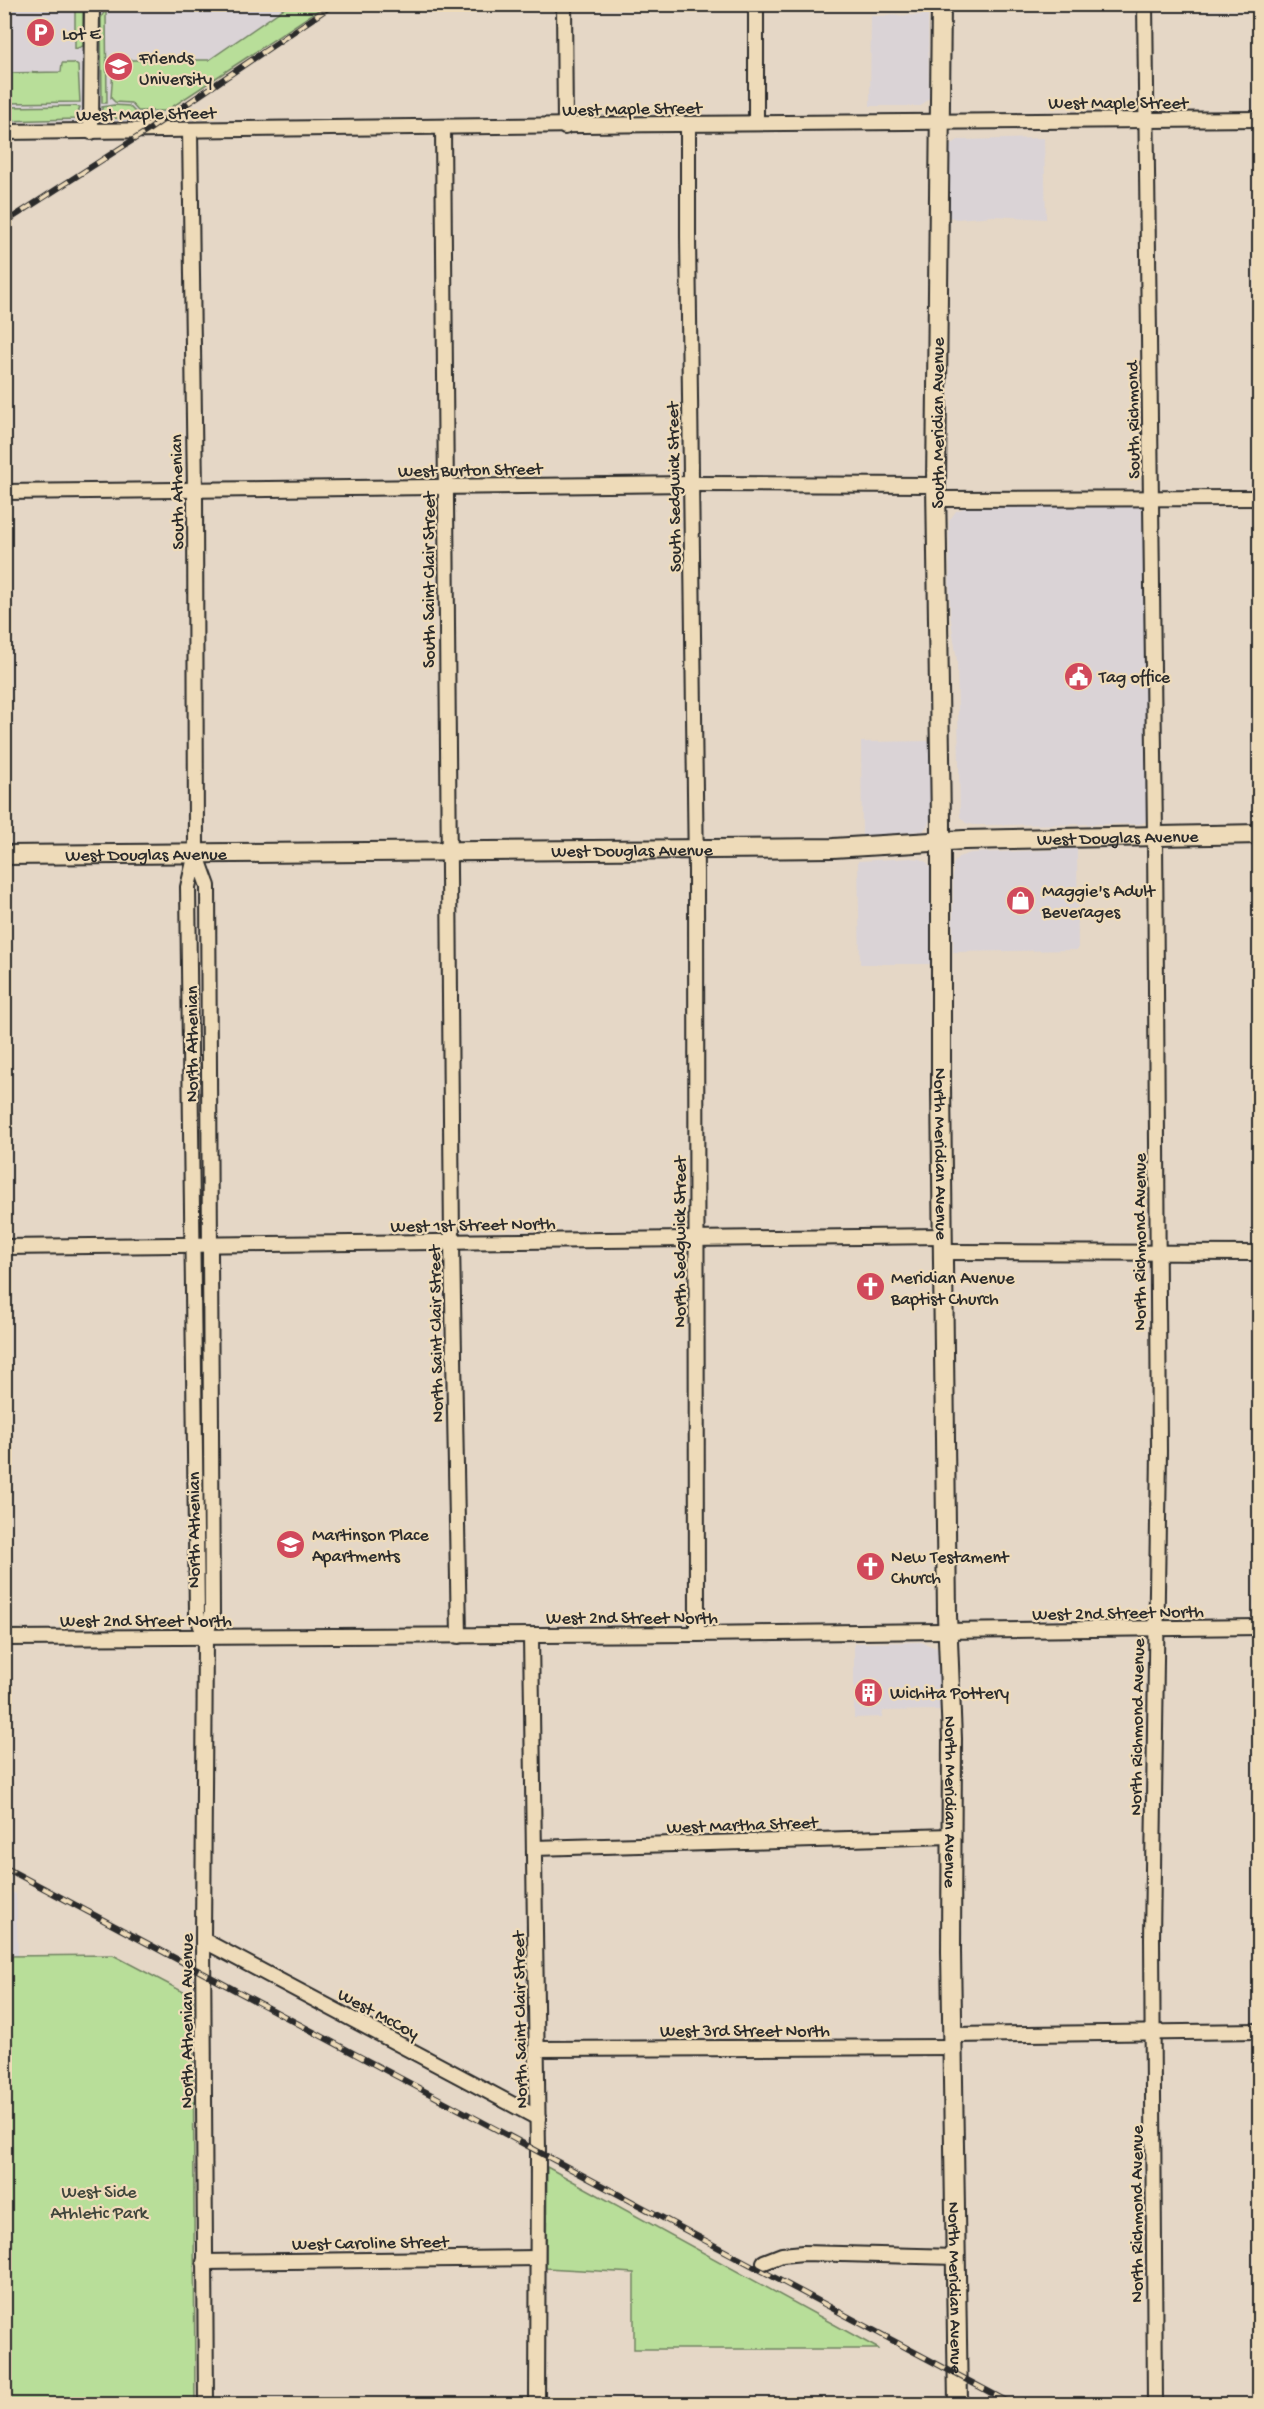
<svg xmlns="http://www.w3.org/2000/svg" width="1264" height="2409" viewBox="0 0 1264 2409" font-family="'Gochi Hand',sans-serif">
<rect width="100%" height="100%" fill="#e5d7c6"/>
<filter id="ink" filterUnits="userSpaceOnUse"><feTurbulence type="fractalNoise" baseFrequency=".0167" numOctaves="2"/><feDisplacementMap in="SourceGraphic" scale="12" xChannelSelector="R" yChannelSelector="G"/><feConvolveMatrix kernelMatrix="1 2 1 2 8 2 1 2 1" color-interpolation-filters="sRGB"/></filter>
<g filter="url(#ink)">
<g fill="#dad3d6">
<polygon points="4,5 326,5 150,121 5,122"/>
<polygon points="928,15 929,98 921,106 870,106 871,16"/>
<polygon points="1044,138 1046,219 994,216 956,219 950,217 948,212 948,152 951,145 958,140"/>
<polygon points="969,506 1139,506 1144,509 1146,515 1148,818 1145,822 1140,824 974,825 966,823 960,817 957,661 950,613 949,521 956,511"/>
<polygon points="930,741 931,817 928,825 923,831 862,836 861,742"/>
<polygon points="1077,849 1078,950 953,952 953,865 958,857 971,853"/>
<polygon points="910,858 921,859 928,863 932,872 934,964 860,964 858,861"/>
<polygon points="921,1642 937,1648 939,1654 940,1710 883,1711 882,1717 854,1718 854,1643"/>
<polygon points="4,1888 16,1894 18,1956 5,1956"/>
</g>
<g fill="#b8de99" stroke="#728462" stroke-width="1.5">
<polygon points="75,5 83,5 83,46 75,49"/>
<polygon points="289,5 326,5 166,111 138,111 131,103 115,102 111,98 113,71 111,60 209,60"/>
<polygon points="104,12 106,12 107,103 102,103 101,18"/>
<polygon points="62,63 74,63 78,66 80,102 5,103 5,73 61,72"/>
<polygon points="114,105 129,106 137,114 160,114 153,119 102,118 102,107"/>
<polygon points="74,106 80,107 76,119 5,121 5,107"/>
<polygon points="113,1955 193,1997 195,2404 5,2404 5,1956"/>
<polygon points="547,2167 879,2349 634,2349 634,2273 546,2268"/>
</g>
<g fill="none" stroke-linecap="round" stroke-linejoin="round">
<defs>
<g id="minor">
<polyline points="564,4 565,127"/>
<polyline points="1145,4 1155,835 1159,1451 1152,1939 1155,2404"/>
<polyline points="756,123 756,4"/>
<polyline points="688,125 688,237 696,872 697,1634"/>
<polyline points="443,128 452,1243 459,1636"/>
<polyline points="190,131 195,490 196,853 188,887 197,1614 205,1638"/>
<path d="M4 132C423 128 841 120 1260 119"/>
<polyline points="91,132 92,4"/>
<polyline points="4,492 691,484 936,485"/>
<polyline points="936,499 1260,498"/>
<polyline points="196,853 208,886 212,1614 205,1638 203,1940 206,2404"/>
<polyline points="4,1247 943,1236"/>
<polyline points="943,1252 1260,1253"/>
<polyline points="531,1636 538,2152 537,2404"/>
<polyline points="4,1638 697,1634 1260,1627"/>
<polyline points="534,1848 951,1836"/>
<polyline points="203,1940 538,2118"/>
<polyline points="953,2035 1260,2031"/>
<polyline points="537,2049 953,2047"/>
<polyline points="204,2262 537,2258"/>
<polyline points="764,2262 782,2255 803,2253 956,2257"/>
</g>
<g id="major">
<path id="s1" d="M941 4 936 485 941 823V1086L947 1615 952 1739 951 1952 958 2404"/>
<path id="s2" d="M4 855 833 848 964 840 1260 834"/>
</g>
</defs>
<use href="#minor" stroke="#2b2b2b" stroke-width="18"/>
<use href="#major" stroke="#2b2b2b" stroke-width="22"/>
<use href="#minor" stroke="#eedbb9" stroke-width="14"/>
<use href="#major" stroke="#eedbb9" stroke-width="18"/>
<defs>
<g id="rail">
<polyline points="4,223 147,131 334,4"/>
<polyline points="4,1867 1012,2404"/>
</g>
</defs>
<use href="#rail" stroke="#2b2b2b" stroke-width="6"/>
<use href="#rail" stroke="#eedbb9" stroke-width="4" stroke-dasharray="11" stroke-linecap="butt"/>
</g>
</g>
<defs>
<symbol id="parking-disc" viewBox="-11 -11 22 22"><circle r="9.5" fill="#d1495b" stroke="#eedbb9"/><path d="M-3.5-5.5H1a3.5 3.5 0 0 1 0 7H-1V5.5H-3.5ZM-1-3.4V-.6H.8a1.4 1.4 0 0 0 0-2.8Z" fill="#fff"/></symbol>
<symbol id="university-disc" viewBox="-11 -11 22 22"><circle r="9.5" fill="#d1495b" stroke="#eedbb9"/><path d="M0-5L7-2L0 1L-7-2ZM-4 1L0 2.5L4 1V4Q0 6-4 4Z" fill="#fff"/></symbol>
<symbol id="civic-disc" viewBox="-11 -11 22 22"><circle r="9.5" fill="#d1495b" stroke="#eedbb9"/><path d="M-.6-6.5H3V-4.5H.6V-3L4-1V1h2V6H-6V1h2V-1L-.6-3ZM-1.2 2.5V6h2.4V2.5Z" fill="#fff"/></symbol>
<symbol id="shop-disc" viewBox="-11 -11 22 22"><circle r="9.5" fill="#d1495b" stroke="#eedbb9"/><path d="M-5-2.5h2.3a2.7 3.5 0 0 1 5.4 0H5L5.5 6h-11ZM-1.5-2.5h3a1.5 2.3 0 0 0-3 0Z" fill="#fff"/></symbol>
<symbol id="church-disc" viewBox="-11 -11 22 22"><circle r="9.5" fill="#d1495b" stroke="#eedbb9"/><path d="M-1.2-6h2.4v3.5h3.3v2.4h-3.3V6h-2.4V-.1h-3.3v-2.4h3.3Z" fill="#fff"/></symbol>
<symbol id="school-disc" viewBox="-11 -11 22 22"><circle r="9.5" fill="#d1495b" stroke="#eedbb9"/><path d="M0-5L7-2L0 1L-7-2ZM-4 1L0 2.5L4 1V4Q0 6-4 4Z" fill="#fff"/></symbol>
<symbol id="building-disc" viewBox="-11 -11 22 22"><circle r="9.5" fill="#d1495b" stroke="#eedbb9"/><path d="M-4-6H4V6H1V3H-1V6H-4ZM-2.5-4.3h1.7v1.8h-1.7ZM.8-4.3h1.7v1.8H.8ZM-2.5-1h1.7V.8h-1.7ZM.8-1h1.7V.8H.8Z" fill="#fff"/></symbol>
</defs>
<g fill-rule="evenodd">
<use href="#parking-disc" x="24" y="16" width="33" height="33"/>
<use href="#university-disc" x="102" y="50" width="33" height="33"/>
<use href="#civic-disc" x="1062" y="660" width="33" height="33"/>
<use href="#shop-disc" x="1004" y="884" width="33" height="33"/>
<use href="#church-disc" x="854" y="1270" width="33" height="33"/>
<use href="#school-disc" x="274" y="1528" width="33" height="33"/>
<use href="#church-disc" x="854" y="1550" width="33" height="33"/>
<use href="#building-disc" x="852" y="1676" width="33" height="33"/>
</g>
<g text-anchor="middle" stroke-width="4.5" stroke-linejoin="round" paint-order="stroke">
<g font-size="18" fill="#2b2b2b" stroke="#eedbb9" text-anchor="start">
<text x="62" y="39">Lot E</text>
<text x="139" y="63">Friends<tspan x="139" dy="21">University</tspan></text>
<text x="1099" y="682">Tag office</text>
<text x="1042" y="896">Maggie's Adult<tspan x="1042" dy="21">Beverages</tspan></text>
<text x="891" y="1283">Meridian Avenue<tspan x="891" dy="21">Baptist Church</tspan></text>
<text x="312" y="1540">Martinson Place<tspan x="312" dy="21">Apartments</tspan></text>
<text x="891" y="1562">New Testament<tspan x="891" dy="21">Church</tspan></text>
<text x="890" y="1698">Wichita Pottery</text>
</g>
<g font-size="18" fill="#2b2b2b" stroke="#eedbb9">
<text x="1118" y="108">West Maple Street</text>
<text transform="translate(632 108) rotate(-1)" y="6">West Maple Street</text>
<text transform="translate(146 113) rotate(-1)" y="6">West Maple Street</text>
<text transform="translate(1132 420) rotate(-91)" y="6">South Richmond</text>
<text transform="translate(937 423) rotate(-90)" y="6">South Meridian Avenue</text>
<text transform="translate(470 469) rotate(-1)" y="6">West Burton Street</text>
<text transform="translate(673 487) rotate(-91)" y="6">South Sedgwick Street</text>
<text transform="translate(176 492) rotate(-91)" y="6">South Athenian</text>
<text transform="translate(428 580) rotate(-90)" y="6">South Saint Clair Street</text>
<text dy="6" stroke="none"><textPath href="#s2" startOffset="1114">West Douglas Avenue</textPath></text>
<text dy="6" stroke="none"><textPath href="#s2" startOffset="628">West Douglas Avenue</textPath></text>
<text dy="6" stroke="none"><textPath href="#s2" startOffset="142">West Douglas Avenue</textPath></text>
<text transform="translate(191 1044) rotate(-90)" y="6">North Athenian</text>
<text dy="6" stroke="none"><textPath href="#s1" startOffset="1150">North Meridian Avenue</textPath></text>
<text transform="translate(473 1224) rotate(-1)" y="6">West 1st Street North</text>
<text transform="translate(679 1242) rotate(-90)" y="6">North Sedgwick Street</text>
<text transform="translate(1139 1242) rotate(-90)" y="6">North Richmond Avenue</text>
<text transform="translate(435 1334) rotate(-91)" y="6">North Saint Clair Street</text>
<text transform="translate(193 1530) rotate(-90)" y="6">North Athenian</text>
<text transform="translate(1118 1612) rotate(-1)" y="6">West 2nd Street North</text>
<text x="632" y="1623">West 2nd Street North</text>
<text x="146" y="1626">West 2nd Street North</text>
<text transform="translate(1136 1727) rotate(-89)" y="6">North Richmond Avenue</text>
<text dy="6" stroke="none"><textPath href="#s1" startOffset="1798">North Meridian Avenue</textPath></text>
<text transform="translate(742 1824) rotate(-2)" y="6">West Martha Street</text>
<text transform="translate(379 2013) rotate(28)" y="6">West McCoy</text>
<text transform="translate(519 2020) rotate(-91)" y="6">North Saint Clair Street</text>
<text transform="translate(186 2021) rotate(-90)" y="6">North Athenian Avenue</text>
<text x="745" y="2036">West 3rd Street North</text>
<text transform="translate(1136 2214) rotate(-90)" y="6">North Richmond Avenue</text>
<text transform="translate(370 2242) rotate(-1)" y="6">West Caroline Street</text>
<text dy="6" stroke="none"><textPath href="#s1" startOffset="2284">North Meridian Avenue</textPath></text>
</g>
<g font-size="18" fill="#40463c" stroke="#eedbb9">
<text x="99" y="2197">West Side<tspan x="99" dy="21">Athletic Park</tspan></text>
</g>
</g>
<rect width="1264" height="2409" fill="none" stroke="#eedbb9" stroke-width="24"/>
<rect x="12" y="12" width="1240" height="2385" fill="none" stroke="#2b2b2b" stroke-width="2" filter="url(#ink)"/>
</svg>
